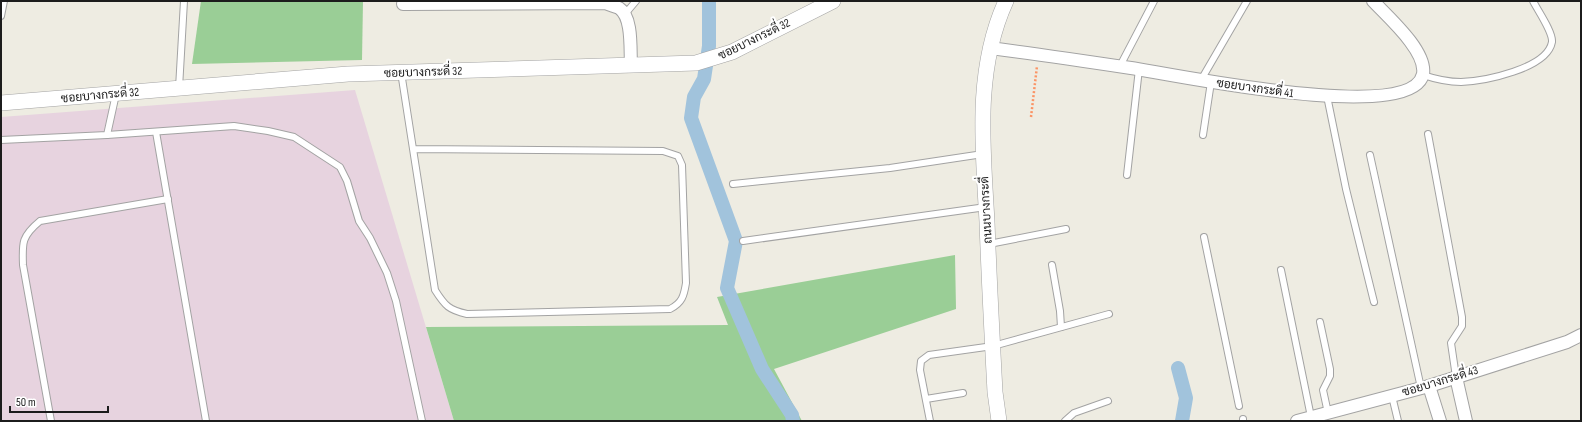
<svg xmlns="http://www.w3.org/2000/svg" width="1582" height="422" viewBox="0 0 1582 422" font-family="'Sofia Sans Condensed',Sarabun,sans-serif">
<rect width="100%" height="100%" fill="#eeece2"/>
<polygon fill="#e7d3df" points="355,90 454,421 1,421 1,117"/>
<g fill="#9ace96">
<polygon points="201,1 363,1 362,60 192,64"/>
<polygon points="955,255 956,309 774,369 802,421 454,421 426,327 728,325 717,297"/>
</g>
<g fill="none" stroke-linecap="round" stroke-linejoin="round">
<g stroke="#a1c3dc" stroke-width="14">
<polyline points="709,1 709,46 704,79 694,97 691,118 736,241 727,288 762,369 792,415 793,421"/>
<polyline points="1178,368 1186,398 1182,421"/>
</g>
<defs>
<g id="service">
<polyline points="625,14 636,1"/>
<polyline points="1,16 4,1"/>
<polyline points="1120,66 1154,1"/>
<path d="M401 72 435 290C445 306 449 310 467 314L670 309C682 303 684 296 686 283L682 165 678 156 663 151 413 149"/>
<path d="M1423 75C1435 79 1448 82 1461 82 1484 81 1547 69 1552 42 1553 32 1538 11 1533 1"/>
<polyline points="1201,80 1247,1"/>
<polyline points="179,88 184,1"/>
<polyline points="1327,96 1346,189 1374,302"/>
<polyline points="156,132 206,421"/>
<polyline points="1428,134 1462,317 1462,326 1451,343 1456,377"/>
<polyline points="107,135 234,126 268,131 294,137 340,167 347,181 359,221 370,238 387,273 396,301 422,421"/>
<polyline points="1203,135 1211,82"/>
<polyline points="1,140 107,135 116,94"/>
<polyline points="1370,155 1421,388"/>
<polyline points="1127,175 1139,69"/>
<polyline points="733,184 890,168 983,154"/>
<polyline points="1204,237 1239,406"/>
<polyline points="743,241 986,207"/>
<polyline points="989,244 1066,229"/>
<polyline points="1052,265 1060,311 1061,327"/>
<polyline points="1281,270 1311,417"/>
<polyline points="1320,322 1330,369 1330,376 1323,390 1328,413"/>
<polyline points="1392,396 1398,421"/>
<polyline points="926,399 963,393"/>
<polyline points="1243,419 1243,421"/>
<path d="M51 421 23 265C22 242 22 236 40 221L168 199"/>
<polyline points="930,421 920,370 921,361 929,355 993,346 1109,314"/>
<polyline points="1065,421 1074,413 1108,401"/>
</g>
<g id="minor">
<path d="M403 4 605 3C609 5 615 6 619 8 633 17 630 50 631 65"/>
<path d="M990 48C1037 54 1084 61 1131 68 1171 74 1412 125 1423 74 1427 51 1388 17 1373 1"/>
<polyline points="1456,377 1466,421"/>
<polyline points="1429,386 1440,421"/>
<polyline points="1297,421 1429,386 1567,342 1581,335"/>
</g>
<g id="tertiary">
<polyline points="1,103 348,74 696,63 732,52 833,1"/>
<path d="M999 421 995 392C992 335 989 279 987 222 983 148 974 71 1006 1"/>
</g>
</defs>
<use href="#service" stroke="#a3a3a3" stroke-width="8"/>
<use href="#minor" stroke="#a3a3a3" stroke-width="14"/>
<use href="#tertiary" stroke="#a3a3a3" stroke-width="16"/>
<polyline stroke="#fb9465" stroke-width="2.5" stroke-dasharray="2 2" stroke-linecap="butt" points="1031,117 1037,66"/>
<use href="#service" stroke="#fff" stroke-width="6"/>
<use href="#minor" stroke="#fff" stroke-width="12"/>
<use href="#tertiary" stroke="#fff" stroke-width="15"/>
</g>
<g text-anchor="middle" stroke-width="4" stroke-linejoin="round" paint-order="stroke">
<g font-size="12" fill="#1c1c1c" stroke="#fff">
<text transform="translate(754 39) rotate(-26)" y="4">ซอยบางกระดี่ 32</text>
<text transform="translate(423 72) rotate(-2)" y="4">ซอยบางกระดี่ 32</text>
<text transform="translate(1255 88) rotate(8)" y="4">ซอยบางกระดี่ 41</text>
<text transform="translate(100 95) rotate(-5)" y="4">ซอยบางกระดี่ 32</text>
<text transform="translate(986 210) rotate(-93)" y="4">ถนนบางกระดี่</text>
<text transform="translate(1440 381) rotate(-17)" y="4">ซอยบางกระดี่ 43</text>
</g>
</g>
<rect width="1582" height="422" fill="none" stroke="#1c1c1c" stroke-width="4"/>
<path d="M10 406v6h98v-6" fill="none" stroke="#1c1c1c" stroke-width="2"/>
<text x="16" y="406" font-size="12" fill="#1c1c1c" stroke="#ffffff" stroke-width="3" paint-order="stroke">50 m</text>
</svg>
